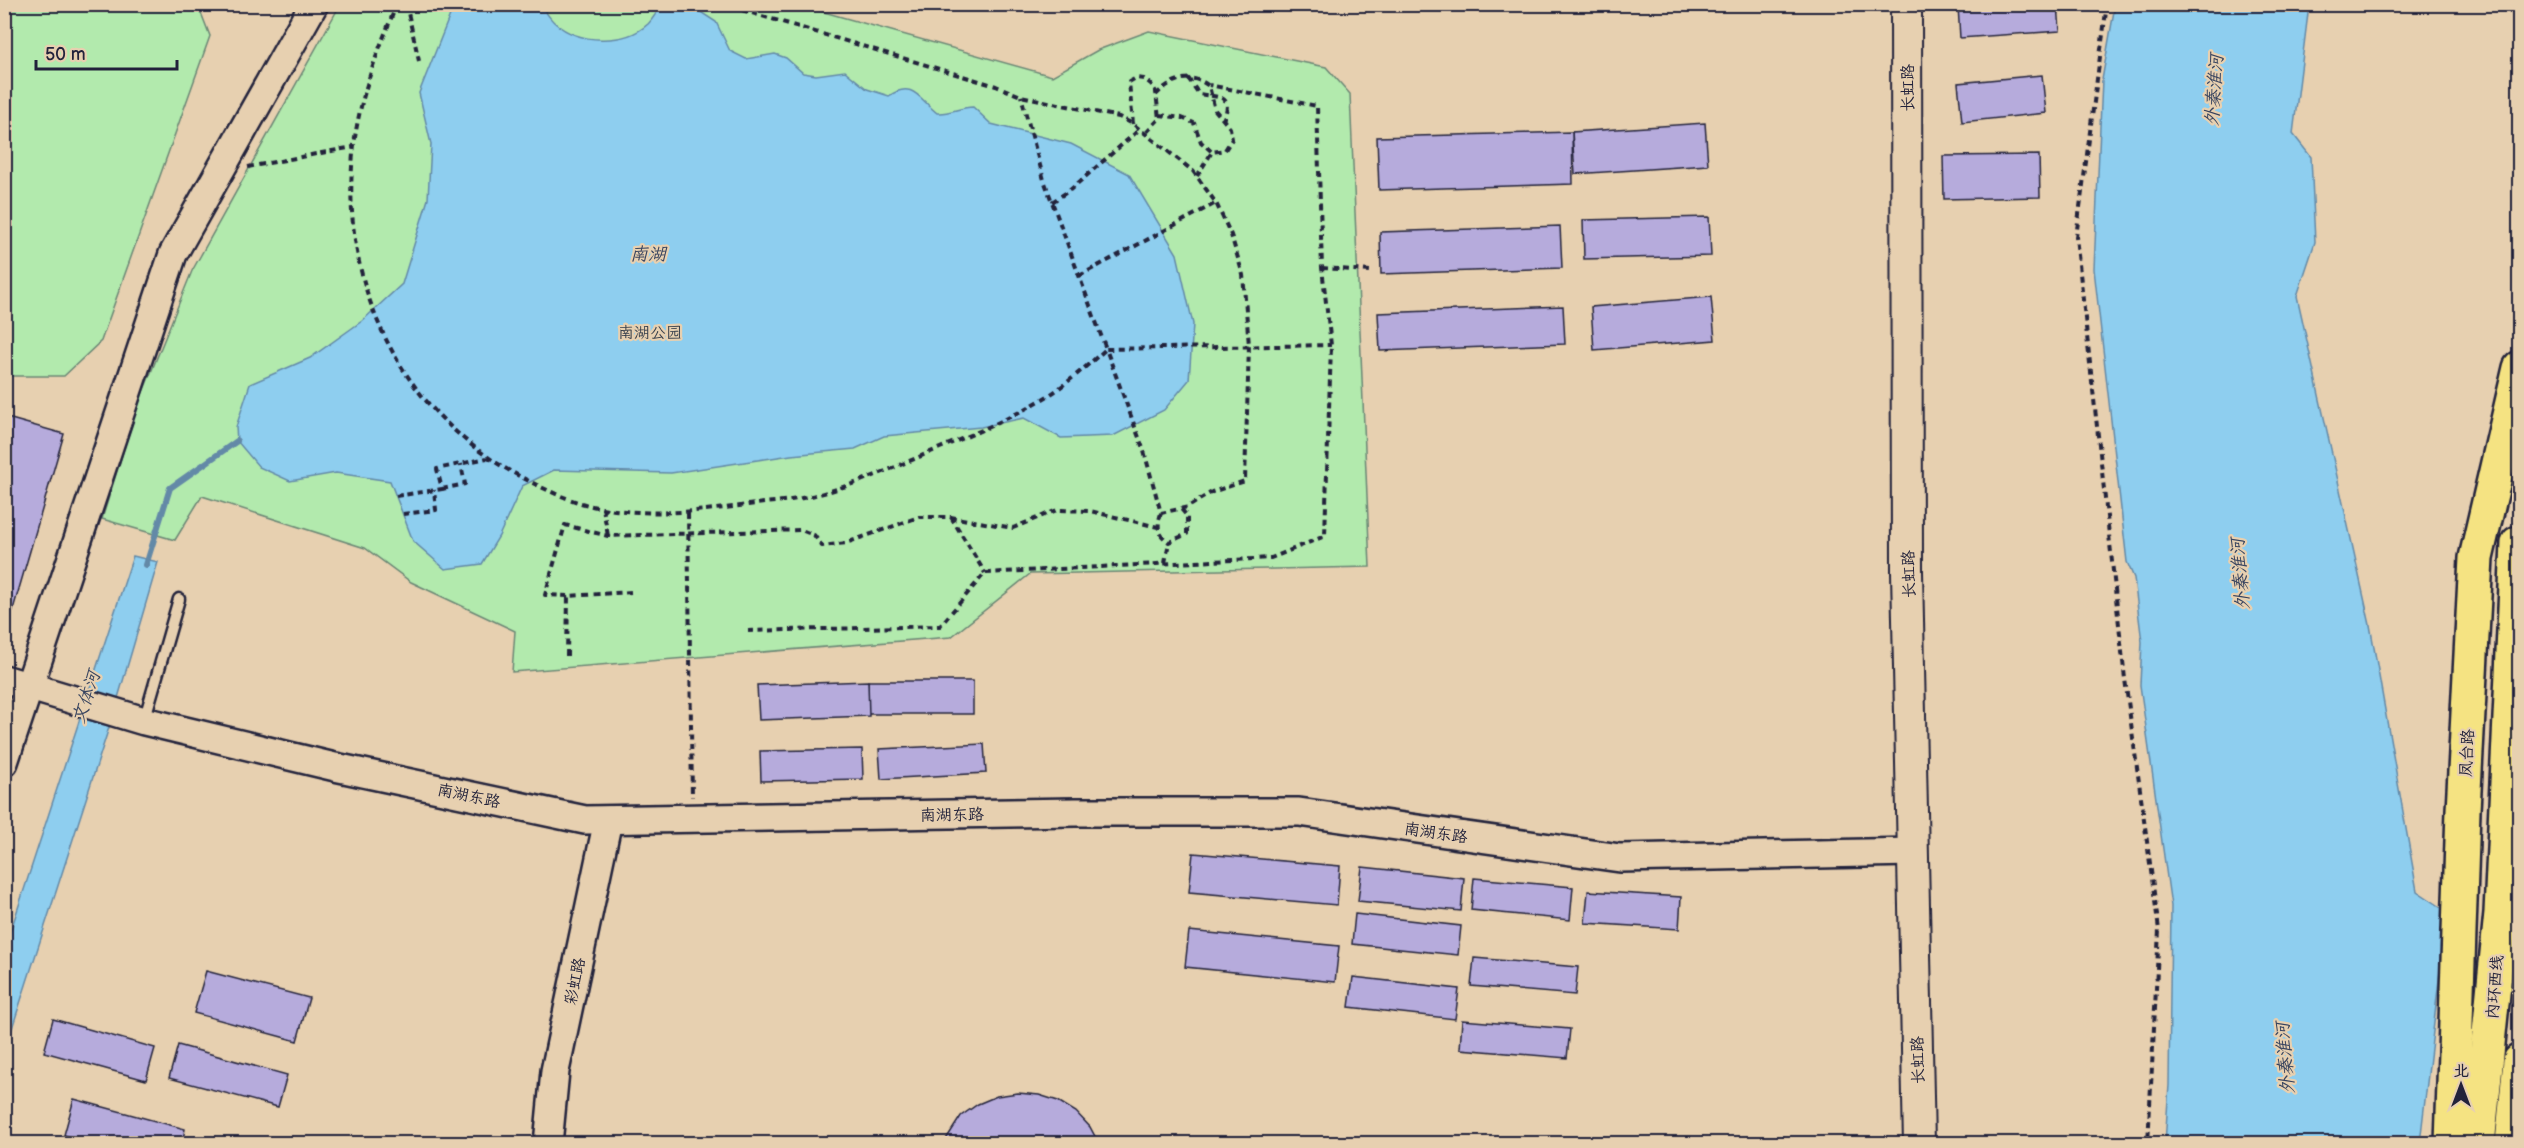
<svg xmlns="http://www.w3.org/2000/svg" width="2524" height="1148" viewBox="0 0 2524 1148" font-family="'Balsamiq Sans','LXGW WenKai TC',sans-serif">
<rect width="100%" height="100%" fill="#e7d0b0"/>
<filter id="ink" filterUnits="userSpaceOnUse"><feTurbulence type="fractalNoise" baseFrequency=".0167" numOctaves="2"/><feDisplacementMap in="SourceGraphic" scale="12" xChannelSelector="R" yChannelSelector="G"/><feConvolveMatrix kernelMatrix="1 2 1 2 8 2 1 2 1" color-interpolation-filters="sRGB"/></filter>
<g filter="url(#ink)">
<g fill="#b2eaad" stroke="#6a8674" stroke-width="1.5">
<polygon points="4,5 198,5 210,36 101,341 64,376 5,376"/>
<polygon points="340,5 799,5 1052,76 1098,50 1149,31 1326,67 1350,94 1370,567 1030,574 951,637 512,672 515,631 411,582 365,548 202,496 175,540 102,519 137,407 192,271"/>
</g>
<g fill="#8eceef" stroke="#6389a7" stroke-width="1.5">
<path d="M454 5H540C545 10 549 18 555 23 578 44 625 45 648 24 653 19 657 11 662 5H690L716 22 730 51 746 59 775 54 786 58 803 73 816 75 845 71 867 89 889 96C913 79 920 100 937 113 950 114 960 107 973 107L991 124 1071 144 1129 174 1177 254 1193 324 1189 380 1164 410 1113 436 1061 438 1024 418 981 427 884 436 855 449 791 455 671 473 554 470 522 486 499 536 482 564 445 569 413 541 390 481 336 473 290 481 259 467 237 441 236 427 250 384 310 358 362 321 402 284 428 199 431 144 419 93Z"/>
<polygon points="2115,5 2309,5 2293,134 2311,157 2315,242 2297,296 2370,625 2417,891 2447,911 2420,1143 2165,1143 2169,1085 2171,906 2140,685 2142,642 2134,578 2127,562 2094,269 2102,80"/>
<polygon points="133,556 158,562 113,715 5,1050 5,948"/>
</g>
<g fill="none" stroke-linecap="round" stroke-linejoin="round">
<polyline stroke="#6389a7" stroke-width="6" points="146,565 170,488 237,441"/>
</g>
<g fill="#b6abdc" stroke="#22223b" stroke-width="1.5">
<polygon points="1980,4 2058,4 2060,31 1960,38 1958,6"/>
<polygon points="2042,75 2046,113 1962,122 1958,83"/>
<polygon points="1705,123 1708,165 1575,174 1572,132"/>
<polygon points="1572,132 1573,184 1379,190 1377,137"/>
<polygon points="2039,155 2040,197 1944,199 1943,156"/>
<polygon points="1709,217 1711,256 1584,259 1583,220"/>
<polygon points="1560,226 1562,268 1381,274 1380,232"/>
<polygon points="1711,297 1715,340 1594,350 1591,307"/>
<polygon points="1563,306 1565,344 1380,351 1378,313"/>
<polygon points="4,417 64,434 5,637 4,637"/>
<rect x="868" y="681" width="105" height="33"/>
<polygon points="868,681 869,716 759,720 757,685"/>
<polygon points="984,744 986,773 881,779 879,749"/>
<polygon points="862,749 863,779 761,781 760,751"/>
<polygon points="1193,853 1340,866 1337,905 1189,892"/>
<polygon points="1362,867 1464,878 1461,911 1358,901"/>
<polygon points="1474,878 1573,887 1570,920 1471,910"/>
<polygon points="1588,891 1681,897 1679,929 1585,923"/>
<polygon points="1355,914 1461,926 1458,955 1352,944"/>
<polygon points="1189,931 1339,946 1335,982 1185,967"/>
<polygon points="1474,958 1578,967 1575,995 1471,986"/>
<polygon points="206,971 309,998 297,1041 194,1013"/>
<polygon points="1353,977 1459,989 1455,1019 1349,1007"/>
<polygon points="53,1019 155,1048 146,1080 44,1052"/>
<polygon points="1462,1020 1570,1029 1567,1058 1460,1049"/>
<polygon points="178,1045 287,1075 278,1107 169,1078"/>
<polygon points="1018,1093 1039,1095 1058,1101 1076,1112 1090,1127 1099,1144 943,1144 961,1116 978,1104 997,1096"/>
<polygon points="74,1099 185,1129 182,1144 97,1144 64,1135"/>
</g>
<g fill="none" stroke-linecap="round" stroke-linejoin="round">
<defs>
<polyline id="service" points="144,721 179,599"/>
<g id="tertiary">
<polyline points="4,679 144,721 335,767 585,820 1076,812 1299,812 1620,858 1913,852"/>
<polyline points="4,762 173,254 314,4"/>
<polyline points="548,1144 555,1071 608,820"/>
</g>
<polyline id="secondary" points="1906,4 1907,572 1919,1144"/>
<polyline id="primary" points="2452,1144 2463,810 2476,558 2520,368"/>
<g id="trunk">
<polyline points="2478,1144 2501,913 2518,543"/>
<polyline points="2512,1144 2520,1061"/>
</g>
</defs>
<use href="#service" stroke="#22223b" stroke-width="15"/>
<use href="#tertiary" stroke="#22223b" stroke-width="32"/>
<use href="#secondary" stroke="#22223b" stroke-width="34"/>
<use href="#primary" stroke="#22223b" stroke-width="38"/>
<use href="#trunk" stroke="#22223b" stroke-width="38"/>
<g stroke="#22223b" stroke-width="4" stroke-dasharray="6 4.5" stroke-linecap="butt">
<path d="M397 4C378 50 360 95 354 145 337 282 400 416 525 479 550 492 574 503 602 508 653 517 704 511 755 504 772 502 790 501 807 497 853 487 897 466 940 448 976 433 1018 415 1051 394 1070 381 1089 364 1106 349L1044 180 1021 96"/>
<polyline points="406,4 419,61"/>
<polyline points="722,4 996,86 1021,96 1119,117 1133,124 1193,171 1216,203 1231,235 1243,275 1249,345 1245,481 1212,492 1188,507 1161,513 1144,451 1106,349 1331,345"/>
<polyline points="2107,4 2076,237 2125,679 2159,930 2148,1144"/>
<path d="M1188 78 1199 94C1217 98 1235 93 1223 120"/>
<path d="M1156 95C1171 79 1191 72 1209 86L1215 110 1230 128 1232 139 1225 150 1212 152 1197 176"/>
<polyline points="1160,115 1182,118 1194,123 1201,142 1212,152"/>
<polyline points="1133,124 1129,82 1136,78 1144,79 1151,84 1156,92 1159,119 1146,133"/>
<polyline points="248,167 353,147"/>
<polyline points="1052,202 1070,190 1140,129"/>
<polyline points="1322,268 1370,271"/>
<polyline points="1079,276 1216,203"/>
<polyline points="442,489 465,484 461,464"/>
<polyline points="396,496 442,489 437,469 487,458"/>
<polyline points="603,508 608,536"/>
<polyline points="688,513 692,797"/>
<path d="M1161 513C1157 526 1157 534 1169 542L1187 534V516L1181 509"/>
<polyline points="403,514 436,510 434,490"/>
<polyline points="951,517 985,573"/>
<polyline points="1165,563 1169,542"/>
<polyline points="631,592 568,596 545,595 565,525 608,536 801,530 814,535 822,546 846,543 919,517 951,517 1013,528 1057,510 1090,511 1158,527"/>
<polyline points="748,631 940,626 985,573 1271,558 1325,536 1331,345 1322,268 1317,106 1209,85"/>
<polyline points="567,656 568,596"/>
</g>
<use href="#service" stroke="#e7d0b0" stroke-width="10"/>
<use href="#tertiary" stroke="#e7d0b0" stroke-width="27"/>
<use href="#secondary" stroke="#e7d0b0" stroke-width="30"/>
<use href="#primary" stroke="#f5e382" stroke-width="33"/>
<use href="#trunk" stroke="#f5e382" stroke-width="33"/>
</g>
</g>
<g text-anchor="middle" stroke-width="4.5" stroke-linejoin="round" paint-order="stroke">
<g font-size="16" fill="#22223b" stroke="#e7d0b0">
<text transform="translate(1907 88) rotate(-90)" y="6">长虹路</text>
<text transform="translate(1908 574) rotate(-91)" y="6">长虹路</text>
<text transform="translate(2466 753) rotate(-87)" y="6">凤台路</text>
<text transform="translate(469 795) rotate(12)" y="6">南湖东路</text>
<text transform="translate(952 814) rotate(-1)" y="6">南湖东路</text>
<text transform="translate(1436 832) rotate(8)" y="6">南湖东路</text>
<text transform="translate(574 981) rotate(-78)" y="6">彩虹路</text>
<text transform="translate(2494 987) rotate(-85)" y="6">内环西线</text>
<text transform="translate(1917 1060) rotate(-91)" y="6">长虹路</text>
</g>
<g font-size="16" fill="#38404c" stroke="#e7d0b0">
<text x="650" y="338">南湖公园</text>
</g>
<g font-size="18" font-style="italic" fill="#38445f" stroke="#e7d0b0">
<text transform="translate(2214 90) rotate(-86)" y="6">外秦淮河</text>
<text x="648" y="260">南湖</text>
<text transform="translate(2240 574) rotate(-95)" y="6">外秦淮河</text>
<text transform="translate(86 697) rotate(-72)" y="6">文体河</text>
<text transform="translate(2285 1058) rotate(-95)" y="6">外秦淮河</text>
</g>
</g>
<rect width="2524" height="1148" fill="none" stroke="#e7d0b0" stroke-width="24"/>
<rect x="12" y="12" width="2500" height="1124" fill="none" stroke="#22223b" stroke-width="2" filter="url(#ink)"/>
<g transform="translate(2461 1085)" stroke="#e7d0b0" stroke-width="4.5" paint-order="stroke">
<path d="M0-4.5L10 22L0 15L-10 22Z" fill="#22223b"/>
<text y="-9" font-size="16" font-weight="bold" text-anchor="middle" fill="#22223b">北</text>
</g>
<path d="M36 60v9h141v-9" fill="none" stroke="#22223b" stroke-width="3"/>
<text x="45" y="60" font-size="18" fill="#22223b" stroke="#e7d0b0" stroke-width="4.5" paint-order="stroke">50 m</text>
</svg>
